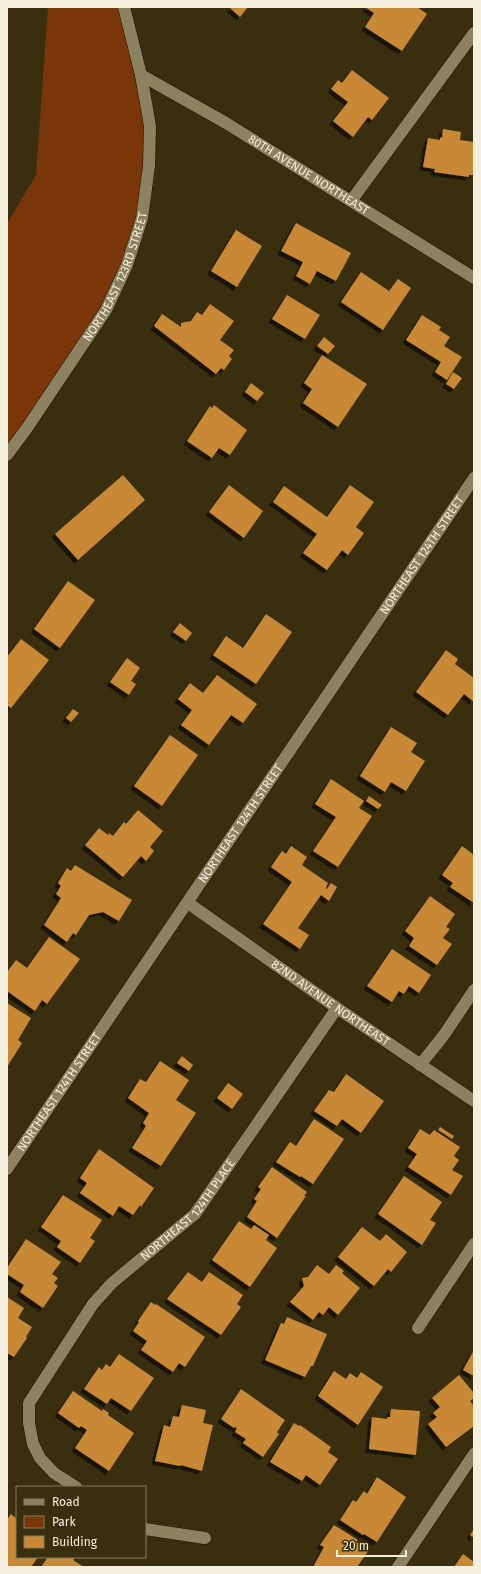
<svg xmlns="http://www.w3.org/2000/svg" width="481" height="1574" viewBox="0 0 481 1574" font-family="'Fira Sans',sans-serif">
<defs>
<filter id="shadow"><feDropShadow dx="-3.5" dy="3.5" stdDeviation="0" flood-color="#0009"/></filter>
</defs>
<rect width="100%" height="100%" fill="#392f0f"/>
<polygon fill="#7a3508" points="48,7 120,7 150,126 142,218 106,310 7,452 7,224 36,175"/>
<g fill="#c98834" filter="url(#shadow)">
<polygon points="229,7 248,7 240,17"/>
<polygon points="365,7 417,7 427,14 402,51 365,27 374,13"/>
<polygon points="352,70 389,98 372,120 368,117 353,137 333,121 348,102 331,89 338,80 342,83"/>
<polygon points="443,129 461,132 460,140 474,142 474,175 469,175 469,177 434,172 435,169 423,167 428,138 440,140 440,137 442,138"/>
<polygon points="296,223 351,253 336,281 317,271 310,284 296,276 303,262 281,251"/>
<polygon points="236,230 262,246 237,287 211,271"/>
<polygon points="361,272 389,291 398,279 411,288 383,330 341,302"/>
<polygon points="287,295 320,315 305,339 272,319"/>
<polygon points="210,304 234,321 220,340 234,350 229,356 232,359 224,370 221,368 216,374 154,326 162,314 181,327 181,323 191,321 197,312 202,315"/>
<polygon points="422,315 441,327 439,330 450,337 444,346 462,357 447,380 435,372 441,362 406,340"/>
<polygon points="324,337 335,346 328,354 317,346"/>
<polygon points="322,355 367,384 338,427 303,403 312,389 304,383"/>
<polygon points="453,372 462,378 454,389 446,384"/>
<polygon points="251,383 264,393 257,401 245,392"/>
<polygon points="214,405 247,430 230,455 219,448 212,458 187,441 210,406 212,408"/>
<polygon points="123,475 145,500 78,560 55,534"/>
<polygon points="229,485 263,511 244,538 209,512"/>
<polygon points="350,485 374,502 356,527 364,533 348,555 342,550 327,570 303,553 317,534 273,502 284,486 327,517"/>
<polygon points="68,581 95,600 60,648 34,629"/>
<polygon points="266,614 292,632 256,684 213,655 226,636 243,648"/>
<polygon points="180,623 192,633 186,641 173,632"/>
<polygon points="21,639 49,660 11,708 7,705 7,657"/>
<polygon points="446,650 458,659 455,664 474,678 474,702 464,694 448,715 416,692"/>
<polygon points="127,658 140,668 131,681 136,684 129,695 110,682"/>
<polygon points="217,675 257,704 243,723 231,715 209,745 181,725 192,710 178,699 190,683 203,693"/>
<polygon points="73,709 79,713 71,722 66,718"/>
<polygon points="391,727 417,743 411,752 425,761 406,791 391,782 385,792 360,776"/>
<polygon points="170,735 198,755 162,806 134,786"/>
<polygon points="331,779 364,801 359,808 372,816 338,867 313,851 336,817 315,804"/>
<polygon points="369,796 382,805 378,809 366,801"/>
<polygon points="138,810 163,831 150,847 154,851 146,861 141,856 123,877 85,845 99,828 108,835 109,833 113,836 124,822 126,824"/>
<polygon points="291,846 307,857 302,865 328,883 326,888 327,889 331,883 337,887 329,901 321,895 298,928 309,935 300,949 263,924 292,882 271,867 282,851 286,854"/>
<polygon points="462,846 474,855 474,903 450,887 453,883 442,875"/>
<polygon points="75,865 132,900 119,921 103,912 89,915 76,935 73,933 67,942 44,925 61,898 56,894 61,886 58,883 67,868 71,871"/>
<polygon points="430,896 455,914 446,927 450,929 443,938 452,944 437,965 409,946 414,938 405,931"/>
<polygon points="49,937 80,959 47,1004 42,1000 35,1011 7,991 7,972 16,960 27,968"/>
<polygon points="392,949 431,975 419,993 409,986 404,994 399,991 392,1002 367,986"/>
<polygon points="7,1003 31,1018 18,1040 22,1043 7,1067"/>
<polygon points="182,1056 193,1065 189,1071 177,1063"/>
<polygon points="160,1061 189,1080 176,1100 196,1113 161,1166 132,1148 146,1126 143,1123 149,1113 128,1098 140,1079 146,1082"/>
<polygon points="346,1074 384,1101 361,1133 342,1119 337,1126 314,1111 329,1090 334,1092"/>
<polygon points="228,1083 243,1094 232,1109 217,1098"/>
<polygon points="314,1119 344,1139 313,1184 301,1176 300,1177 276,1162 290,1142 296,1146"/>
<polygon points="440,1127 454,1136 452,1139 438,1130"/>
<polygon points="420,1129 430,1135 434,1130 460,1147 454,1156 459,1160 452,1170 463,1176 451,1195 408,1167 417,1154 408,1148"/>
<polygon points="99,1149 154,1188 141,1207 140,1205 133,1215 119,1206 113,1216 80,1193 87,1183 80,1178"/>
<polygon points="272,1167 307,1192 304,1196 306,1196 277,1238 247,1217 257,1201 254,1199 261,1189 258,1187"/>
<polygon points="404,1176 442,1202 430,1220 436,1223 422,1245 378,1214"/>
<polygon points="63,1195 102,1220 90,1238 95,1241 80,1263 57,1247 61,1241 41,1227"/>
<polygon points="239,1221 251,1229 254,1225 269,1235 266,1240 277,1248 250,1287 212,1260"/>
<polygon points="362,1227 380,1241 386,1234 407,1252 391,1272 388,1269 374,1286 338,1257"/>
<polygon points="26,1239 61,1262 52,1274 58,1278 54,1283 58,1286 43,1308 20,1292 24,1285 7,1274 7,1268"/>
<polygon points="317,1265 329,1274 336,1265 344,1271 342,1273 360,1288 338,1315 329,1307 323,1315 319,1312 313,1320 290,1302 304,1286 302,1278 308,1277"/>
<polygon points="188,1272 202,1282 209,1272 243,1295 237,1304 241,1307 221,1335 167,1299"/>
<polygon points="7,1297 24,1308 18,1318 32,1327 26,1337 27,1338 14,1357 7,1353"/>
<polygon points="151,1302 155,1305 156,1304 205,1337 185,1367 179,1363 173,1372 141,1350 147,1341 133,1331 139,1322 138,1321"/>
<polygon points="287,1317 327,1334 313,1366 311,1366 305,1377 265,1360 281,1323 284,1324"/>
<polygon points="474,1350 474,1376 463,1370"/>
<polygon points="119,1354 154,1378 131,1411 111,1398 107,1404 84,1389 99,1367 102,1370 106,1364 110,1367"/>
<polygon points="334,1371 346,1379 350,1373 357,1378 361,1372 383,1387 358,1425 318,1396"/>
<polygon points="459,1375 474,1393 474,1398 470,1401 474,1406 474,1426 446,1447 428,1424 437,1417 433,1413 440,1407 432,1398"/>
<polygon points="241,1389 285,1420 277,1432 279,1434 263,1457 243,1443 246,1439 235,1432 237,1428 235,1427 234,1428 221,1419"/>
<polygon points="73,1391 102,1411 103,1409 109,1413 108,1415 134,1433 109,1471 75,1448 87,1430 81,1426 79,1428 58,1413"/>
<polygon points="182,1405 206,1410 203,1423 213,1425 202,1471 181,1465 180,1466 155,1461 164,1425 170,1427 173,1416 179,1417"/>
<polygon points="391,1409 420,1411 416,1455 369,1449 372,1417 387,1419 387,1417 390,1417"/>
<polygon points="294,1423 299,1426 300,1425 331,1447 328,1452 338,1459 320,1485 306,1475 302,1481 270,1462"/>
<polygon points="377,1477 406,1497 377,1542 364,1534 363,1535 340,1520 353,1500 356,1502 364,1491 367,1494"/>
<polygon points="11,1514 17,1519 17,1557 38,1557 31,1567 7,1567 7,1520"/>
<polygon points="334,1525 358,1540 356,1542 369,1550 357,1567 313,1567 324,1547 320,1545"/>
<polygon points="474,1529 474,1538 470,1535"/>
<polygon points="463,1554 474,1562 474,1567 454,1567"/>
<polygon points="48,1557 75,1557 73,1560 84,1567 41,1567"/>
</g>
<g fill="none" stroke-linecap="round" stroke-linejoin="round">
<defs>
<polyline id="service" points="351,201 474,33"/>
<g id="minor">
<path id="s1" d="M141 75 226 123 474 278"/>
<path id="s2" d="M188 903 337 1008 474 1101"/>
<polyline points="420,1065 444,1035 474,990"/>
<path id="s3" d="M7 1169 474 478"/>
<polyline points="418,1328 474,1244"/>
<path id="s4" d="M76 1487 54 1473 40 1458 33 1444 29 1423V1403L93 1304 112 1283 195 1214 337 1008"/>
<polyline points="145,1529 205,1538"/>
<polyline points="398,1567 474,1454"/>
</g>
<g id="tertiary">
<path id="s5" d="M7 455 27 428 106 310 127 265 142 218 149 166 150 126 141 75 124 7"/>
</g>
</defs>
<use href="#service" stroke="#1e1701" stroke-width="13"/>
<use href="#minor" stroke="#1e1701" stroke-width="13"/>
<use href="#tertiary" stroke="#1e1701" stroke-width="13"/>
<use href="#service" stroke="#8d8260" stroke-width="12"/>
<use href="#minor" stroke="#8d8260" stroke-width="12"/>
<use href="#tertiary" stroke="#8d8260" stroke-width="12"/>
</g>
<g text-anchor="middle" stroke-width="4" stroke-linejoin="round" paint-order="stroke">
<g font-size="12" fill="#f5efdd" stroke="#392f0f">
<text dy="4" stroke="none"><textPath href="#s1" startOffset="195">80TH AVENUE NORTHEAST</textPath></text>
<text dy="4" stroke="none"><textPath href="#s5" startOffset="210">NORTHEAST 123RD STREET</textPath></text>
<text dy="4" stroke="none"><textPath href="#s3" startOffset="741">NORTHEAST 124TH STREET</textPath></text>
<text dy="4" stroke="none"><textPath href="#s3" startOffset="417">NORTHEAST 124TH STREET</textPath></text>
<text dy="4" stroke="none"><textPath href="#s2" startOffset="174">82ND AVENUE NORTHEAST</textPath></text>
<text dy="4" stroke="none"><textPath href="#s3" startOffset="93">NORTHEAST 124TH STREET</textPath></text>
<text dy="4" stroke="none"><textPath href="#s4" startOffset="356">NORTHEAST 124TH PLACE</textPath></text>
</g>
</g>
<rect width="481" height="1574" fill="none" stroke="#f5efdd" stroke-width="16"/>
<rect x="16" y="1486" width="130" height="72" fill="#392f0f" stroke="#847c61"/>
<rect x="24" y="1499" width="20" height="6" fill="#8d8260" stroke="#847c61"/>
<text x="52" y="1506" font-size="12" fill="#f5efdd">Road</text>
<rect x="24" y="1516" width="20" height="12" fill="#7a3508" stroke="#847c61"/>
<text x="52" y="1526" font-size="12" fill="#f5efdd">Park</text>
<rect x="24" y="1536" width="20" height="12" fill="#c98834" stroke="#847c61"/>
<text x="52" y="1546" font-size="12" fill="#f5efdd">Building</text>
<path d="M337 1550v6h69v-6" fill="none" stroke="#f5efdd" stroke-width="2"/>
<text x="343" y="1550" font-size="12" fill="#f5efdd" stroke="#392f0f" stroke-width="3" paint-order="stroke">20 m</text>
</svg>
